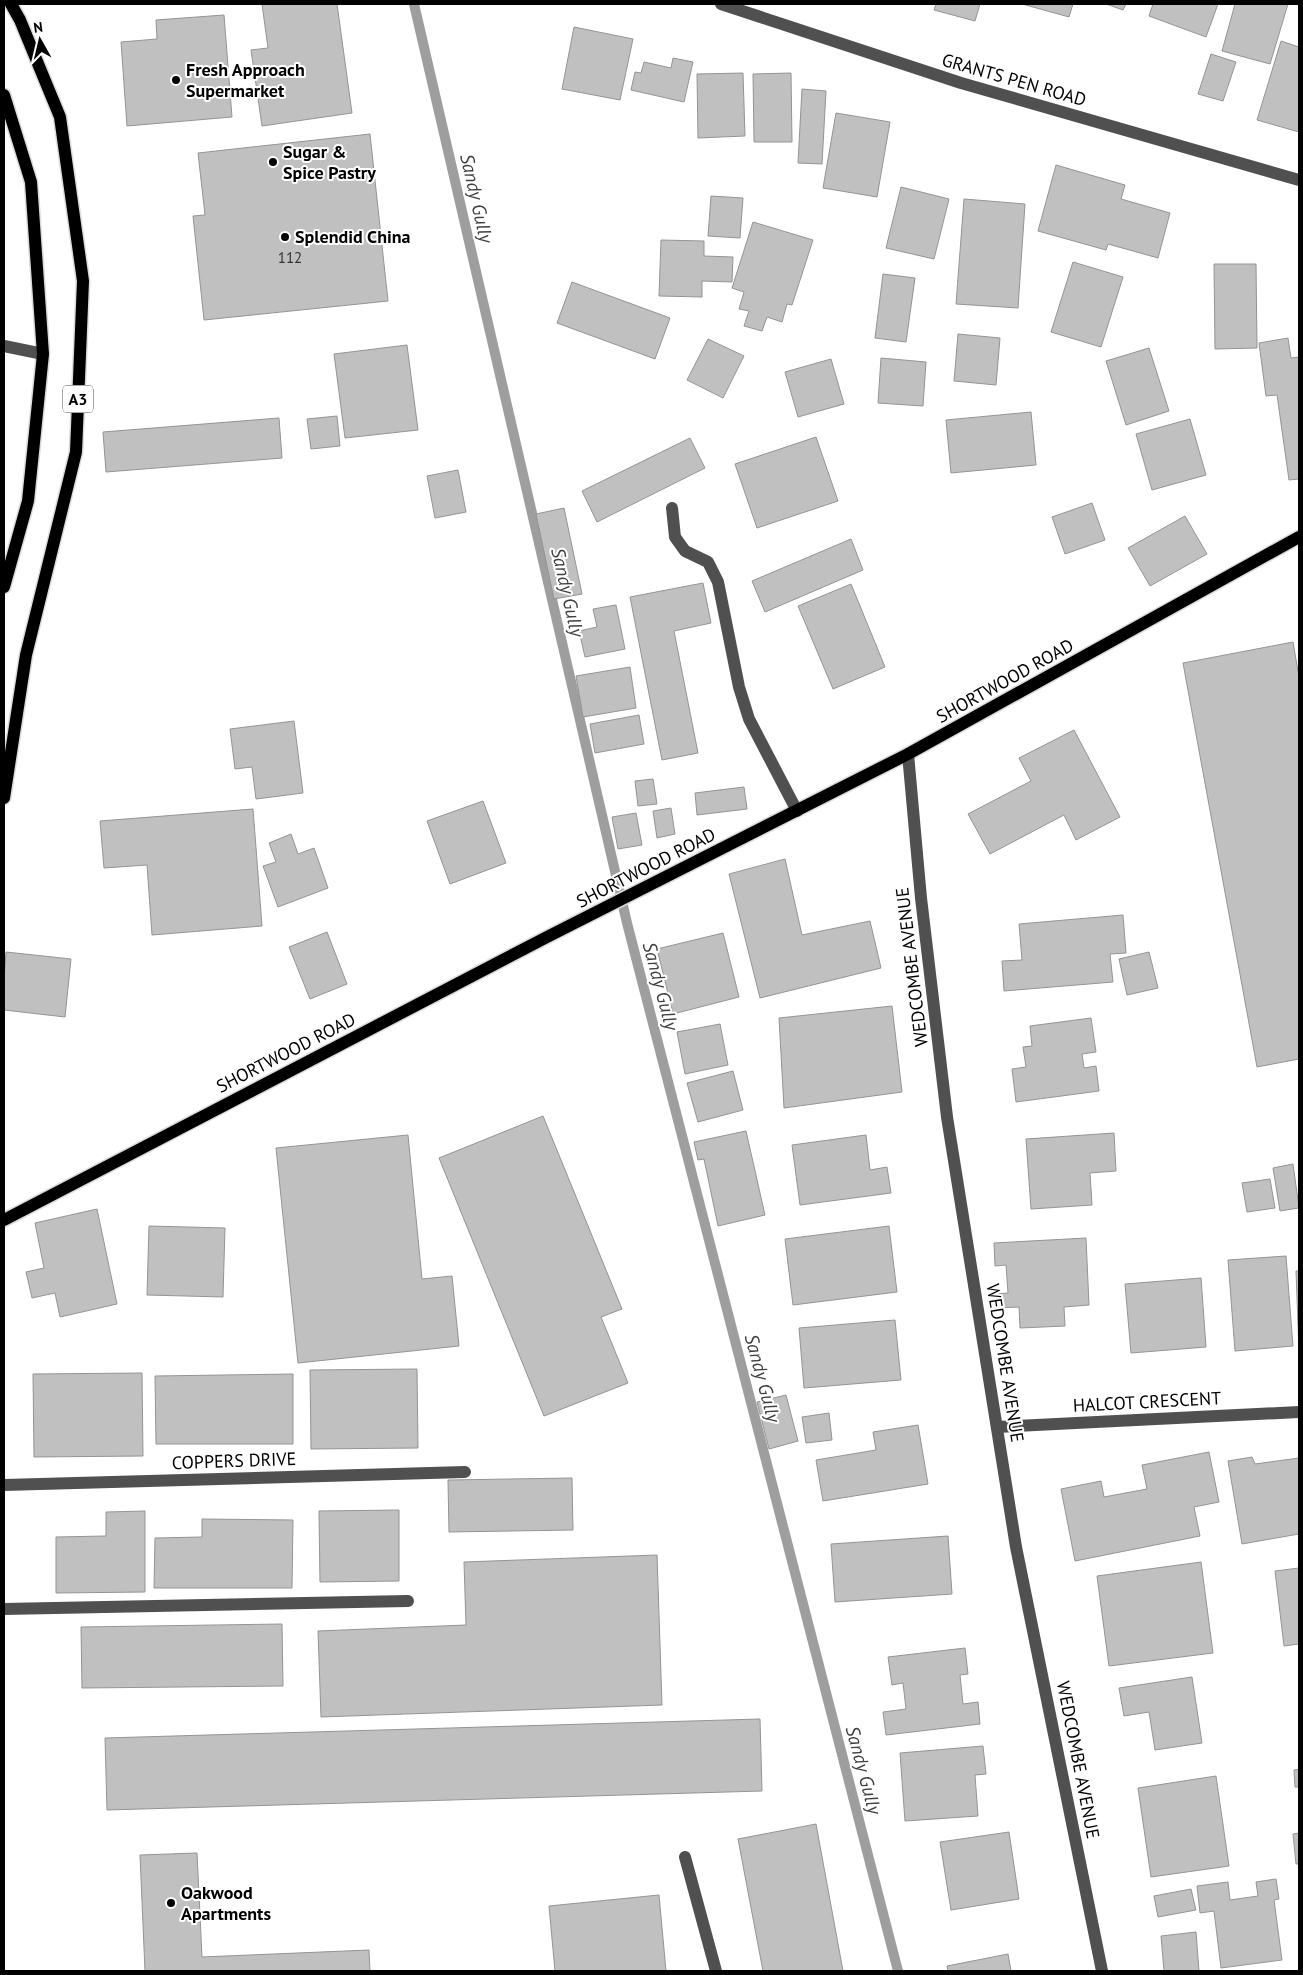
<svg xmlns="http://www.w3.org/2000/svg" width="1303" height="1975" viewBox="0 0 1303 1975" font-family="'PT Sans',sans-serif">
<rect width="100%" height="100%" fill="#fff"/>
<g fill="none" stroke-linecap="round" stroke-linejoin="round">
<polyline stroke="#9e9e9e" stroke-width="10" points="414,4 627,923 898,1971"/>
</g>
<g fill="#c0c0c0" stroke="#949494">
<polygon points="262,4 337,4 352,113 262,126 251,50 268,48"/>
<polygon points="936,4 980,4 975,21 934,10"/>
<polygon points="1022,4 1073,4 1069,17"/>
<polygon points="1106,4 1126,4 1123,10"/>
<polygon points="1153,4 1218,4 1206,37 1149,16"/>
<polygon points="1235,4 1288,4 1270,64 1222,51"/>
<polygon points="224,15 232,117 127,126 121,42 157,39 156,20"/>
<polygon points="574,27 633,39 620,100 562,89"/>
<polygon points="1281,41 1299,47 1299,132 1257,120"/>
<polygon points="1211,54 1236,62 1223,101 1198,94"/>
<polygon points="673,58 693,62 684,102 631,90 635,72 641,73 644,62 671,68"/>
<polygon points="743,73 745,136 698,138 697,74"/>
<polygon points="791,73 792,142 754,142 753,74"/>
<polygon points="802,89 826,91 822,164 798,163"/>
<polygon points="836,113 890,122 877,197 823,188"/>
<polygon points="370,134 388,301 204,320 193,216 205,215 198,153"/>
<polygon points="1056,165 1125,185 1121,199 1170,213 1158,258 1108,244 1106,250 1038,231"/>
<polygon points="901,187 949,199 934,259 886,248"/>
<polygon points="711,196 743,198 740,238 708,236"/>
<polygon points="964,199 1025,204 1018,308 956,304"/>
<polygon points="753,222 813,240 792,305 787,304 782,322 767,317 762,331 744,326 749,311 739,309 744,292 732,288"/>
<polygon points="661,240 704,241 704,256 733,257 732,282 702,281 702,297 659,296"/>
<polygon points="1073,262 1123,277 1101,347 1051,332"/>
<polygon points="1214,264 1256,264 1257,348 1215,349"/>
<polygon points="883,274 915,278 906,342 875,338"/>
<polygon points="572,282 670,318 655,359 557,323"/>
<polygon points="958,334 1000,338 996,385 954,381"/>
<polygon points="1288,338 1291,358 1299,357 1299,479 1289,480 1277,395 1266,396 1259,343"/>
<polygon points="708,339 744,356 723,398 687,380"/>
<polygon points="407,345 418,430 345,438 334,354"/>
<polygon points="1149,348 1169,411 1126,425 1106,361"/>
<polygon points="881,358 926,362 923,406 878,403"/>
<polygon points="831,359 844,404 798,417 785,372"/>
<polygon points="1031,412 1036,465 951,473 946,420"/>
<polygon points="337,416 340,446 311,449 307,419"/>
<polygon points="279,418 282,458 106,472 103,432"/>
<polygon points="1190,419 1206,475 1152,490 1136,434"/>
<polygon points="816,437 838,501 757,528 735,464"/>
<polygon points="690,438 705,468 597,522 582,491"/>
<polygon points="458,470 466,512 435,518 427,476"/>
<polygon points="1092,503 1105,540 1065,554 1052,517"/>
<polygon points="564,508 582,594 554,599 536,514"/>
<polygon points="1185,516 1207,554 1150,586 1128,548"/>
<polygon points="851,539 863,570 765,612 752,581"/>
<polygon points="703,583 711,623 674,631 698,753 662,760 630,597"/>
<polygon points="851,584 885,667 833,689 798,606"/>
<polygon points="616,605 625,649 585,657 579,631 597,627 593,609"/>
<polygon points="1293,642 1299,677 1299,1059 1257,1067 1183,663"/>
<polygon points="630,667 636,708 583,717 576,676"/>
<polygon points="639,715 644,744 595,753 590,724"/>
<polygon points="294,721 303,793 256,799 252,767 235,769 230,729"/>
<polygon points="1074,730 1120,817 1076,840 1064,815 990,854 968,814 1031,781 1019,758"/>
<polygon points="653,779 657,804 638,806 635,781"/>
<polygon points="744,787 747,809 697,815 695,793"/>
<polygon points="483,801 506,863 450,884 427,821"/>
<polygon points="671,808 675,834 657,838 653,811"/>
<polygon points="253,809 262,926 152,935 147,865 104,868 100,821"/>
<polygon points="636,813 642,845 618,849 612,817"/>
<polygon points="291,834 298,854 314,848 328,888 278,907 263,866 276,862 269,843"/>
<polygon points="785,859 802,935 870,921 881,968 760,998 729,874"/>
<polygon points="1123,915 1126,953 1110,954 1113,982 1004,991 1002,961 1022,960 1019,924"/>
<polygon points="327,932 347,984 310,999 289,947"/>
<polygon points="723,933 739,997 673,1014 657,949"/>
<polygon points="6,952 71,959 65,1017 4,1010 4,978"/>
<polygon points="1149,952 1158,988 1127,995 1119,959"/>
<polygon points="892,1006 902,1092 784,1108 779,1018"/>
<polygon points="1091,1018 1096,1052 1082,1054 1084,1068 1096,1066 1099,1091 1016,1102 1012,1069 1026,1067 1023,1047 1032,1046 1030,1026"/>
<polygon points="720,1024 728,1065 685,1074 677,1032"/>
<polygon points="733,1071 743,1110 698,1122 687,1083"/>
<polygon points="543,1116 622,1309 601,1317 628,1383 544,1416 439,1158"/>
<polygon points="746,1131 765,1215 718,1226 704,1159 698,1160 694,1142"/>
<polygon points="1114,1133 1116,1171 1090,1173 1092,1205 1031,1209 1026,1139"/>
<polygon points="408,1135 422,1279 452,1276 459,1346 298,1363 276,1148"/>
<polygon points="866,1135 870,1170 887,1167 891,1193 800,1205 792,1145"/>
<polygon points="1293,1164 1299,1208 1280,1211 1273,1168"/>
<polygon points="1270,1179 1275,1208 1247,1212 1242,1183"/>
<polygon points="97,1209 117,1304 60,1317 55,1293 32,1298 26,1272 44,1268 35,1223"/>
<polygon points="149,1226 225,1228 223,1297 147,1295"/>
<polygon points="889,1226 897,1292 793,1305 785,1239"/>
<polygon points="1086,1238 1089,1305 1064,1307 1065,1326 1020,1328 1019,1307 995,1308 994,1294 1008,1293 1006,1265 995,1266 994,1243"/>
<polygon points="1286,1256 1293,1346 1235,1351 1228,1260"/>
<polygon points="1296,1271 1299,1271 1299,1352"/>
<polygon points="1201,1278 1206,1347 1131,1353 1125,1284"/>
<polygon points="895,1320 901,1380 804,1388 799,1328"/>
<polygon points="417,1369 418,1448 311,1449 310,1370"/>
<polygon points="142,1373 143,1456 34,1457 33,1374"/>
<polygon points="293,1374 293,1444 156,1444 155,1376"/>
<polygon points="786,1395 798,1441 769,1449 757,1402"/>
<polygon points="829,1413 832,1440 806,1443 802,1417"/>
<polygon points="918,1425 928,1484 823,1501 816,1460 876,1450 873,1432"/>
<polygon points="1209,1452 1219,1502 1194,1507 1200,1536 1075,1561 1061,1489 1101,1481 1104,1497 1147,1489 1142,1465"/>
<polygon points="1252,1457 1255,1464 1299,1458 1299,1534 1242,1544 1228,1461"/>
<polygon points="572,1478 573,1530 449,1532 448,1480"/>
<polygon points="399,1510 399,1581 320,1582 319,1511"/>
<polygon points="145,1511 145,1592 56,1593 56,1537 106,1536 106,1512"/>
<polygon points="202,1519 293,1520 292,1588 154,1588 155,1538 202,1537"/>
<polygon points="948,1536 952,1594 835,1602 831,1544"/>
<polygon points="657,1555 662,1705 321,1717 318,1631 466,1625 464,1562"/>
<polygon points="1201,1562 1213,1653 1109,1666 1097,1576"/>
<polygon points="1299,1568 1299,1644 1284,1646 1275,1571"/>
<polygon points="282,1624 283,1686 82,1688 81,1627"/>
<polygon points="965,1648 968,1674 960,1675 963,1704 978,1702 980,1724 886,1735 883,1712 906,1709 903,1683 892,1685 888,1657"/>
<polygon points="1192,1677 1202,1743 1155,1750 1149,1712 1124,1716 1119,1688"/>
<polygon points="760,1719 762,1791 107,1810 105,1738"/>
<polygon points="983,1746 986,1774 975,1775 978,1816 905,1821 900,1753"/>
<polygon points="1299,1769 1299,1787 1295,1787 1294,1770"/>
<polygon points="1216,1776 1229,1866 1151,1877 1138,1788"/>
<polygon points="816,1824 843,1971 763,1971 738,1839"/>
<polygon points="1009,1832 1019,1899 951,1910 940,1842"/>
<polygon points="1299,1833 1299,1864 1296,1864 1293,1834"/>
<polygon points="197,1853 202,1957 369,1950 370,1971 145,1971 140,1855"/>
<polygon points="1276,1879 1279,1899 1274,1900 1282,1960 1221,1968 1214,1911 1200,1913 1197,1886 1228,1882 1230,1900 1258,1896 1256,1882"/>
<polygon points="1191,1889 1196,1910 1158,1917 1154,1896"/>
<polygon points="659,1895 666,1971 555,1971 549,1906"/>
<polygon points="1196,1932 1199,1971 1164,1971 1161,1936"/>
<polygon points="1008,1954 1011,1971 948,1971 947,1966"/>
</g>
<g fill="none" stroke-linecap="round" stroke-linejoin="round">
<defs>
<g id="major">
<polyline points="4,95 31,182 43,354 28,501 4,587"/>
<polyline points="4,798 26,655 76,452 83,281 60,117 20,20 11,4"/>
<polyline points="4,1220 547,937 908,754 1299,537"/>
</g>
</defs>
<use href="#major" stroke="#dbdbdb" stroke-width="15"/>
<g stroke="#505050" stroke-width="12">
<polyline points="721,4 961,83 1299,180"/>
<polyline points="4,346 43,354"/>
<polyline points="672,508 675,537 685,551 708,562 718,582 739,687 749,719 797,811"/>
<polyline points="908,754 921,898 947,1117 1016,1547 1102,1971"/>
<polyline points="997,1427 1299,1412"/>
<polyline points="4,1485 465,1472"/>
<polyline points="4,1609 408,1601"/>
<polyline points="685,1857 716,1971"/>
</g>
<use href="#major" stroke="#000" stroke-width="12"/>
</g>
<g fill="#000" stroke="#fff" stroke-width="2">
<circle cx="176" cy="80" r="5"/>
<circle cx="273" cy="162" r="5"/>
<circle cx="285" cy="237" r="5"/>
<circle cx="171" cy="1903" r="5"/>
</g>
<g text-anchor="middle" stroke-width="4" stroke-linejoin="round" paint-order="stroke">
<g font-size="15" fill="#303030">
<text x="290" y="263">112</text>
</g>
<rect fill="#fff" stroke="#4c4c4c" stroke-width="1" x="63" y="385.5" width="30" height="27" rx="4"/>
<g font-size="16" font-weight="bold" fill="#000">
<text x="78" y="405">A3</text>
</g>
<g font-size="18" font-weight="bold" fill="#000" stroke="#fff" text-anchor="start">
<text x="186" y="76">Fresh Approach<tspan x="186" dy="21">Supermarket</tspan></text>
<text x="283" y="158">Sugar &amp;<tspan x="283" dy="21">Spice Pastry</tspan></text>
<text x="295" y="243">Splendid China</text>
<text x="181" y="1899">Oakwood<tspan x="181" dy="21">Apartments</tspan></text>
</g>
<g font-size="18" fill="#000" stroke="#fff">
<text transform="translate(1014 80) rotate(16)" y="6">GRANTS PEN ROAD</text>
<text transform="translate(1005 681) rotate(-29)" y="6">SHORTWOOD ROAD</text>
<text transform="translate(646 868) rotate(-27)" y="6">SHORTWOOD ROAD</text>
<text transform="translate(912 967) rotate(-97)" y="6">WEDCOMBE AVENUE</text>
<text transform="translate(286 1053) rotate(-27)" y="6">SHORTWOOD ROAD</text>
<text transform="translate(1005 1363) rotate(81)" y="6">WEDCOMBE AVENUE</text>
<text transform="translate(1147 1402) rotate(-3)" y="6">HALCOT CRESCENT</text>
<text transform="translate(234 1461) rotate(-2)" y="6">COPPERS DRIVE</text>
<text transform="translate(1078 1760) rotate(79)" y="6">WEDCOMBE AVENUE</text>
</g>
<g font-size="19" font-style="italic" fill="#3f3f3f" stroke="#fff">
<text transform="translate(477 198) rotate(77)" y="7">Sandy Gully</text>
<text transform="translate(568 592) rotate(77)" y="7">Sandy Gully</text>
<text transform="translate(661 986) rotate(75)" y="7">Sandy Gully</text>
<text transform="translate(763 1378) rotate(75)" y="7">Sandy Gully</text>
<text transform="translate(864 1770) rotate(75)" y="7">Sandy Gully</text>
</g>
</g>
<rect width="1303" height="1975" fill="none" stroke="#000000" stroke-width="10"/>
<g transform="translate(40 40) rotate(352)" stroke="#ffffff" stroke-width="4" paint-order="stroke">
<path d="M0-4L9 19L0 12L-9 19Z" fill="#000000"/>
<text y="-8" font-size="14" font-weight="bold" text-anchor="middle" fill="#000000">N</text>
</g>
</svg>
